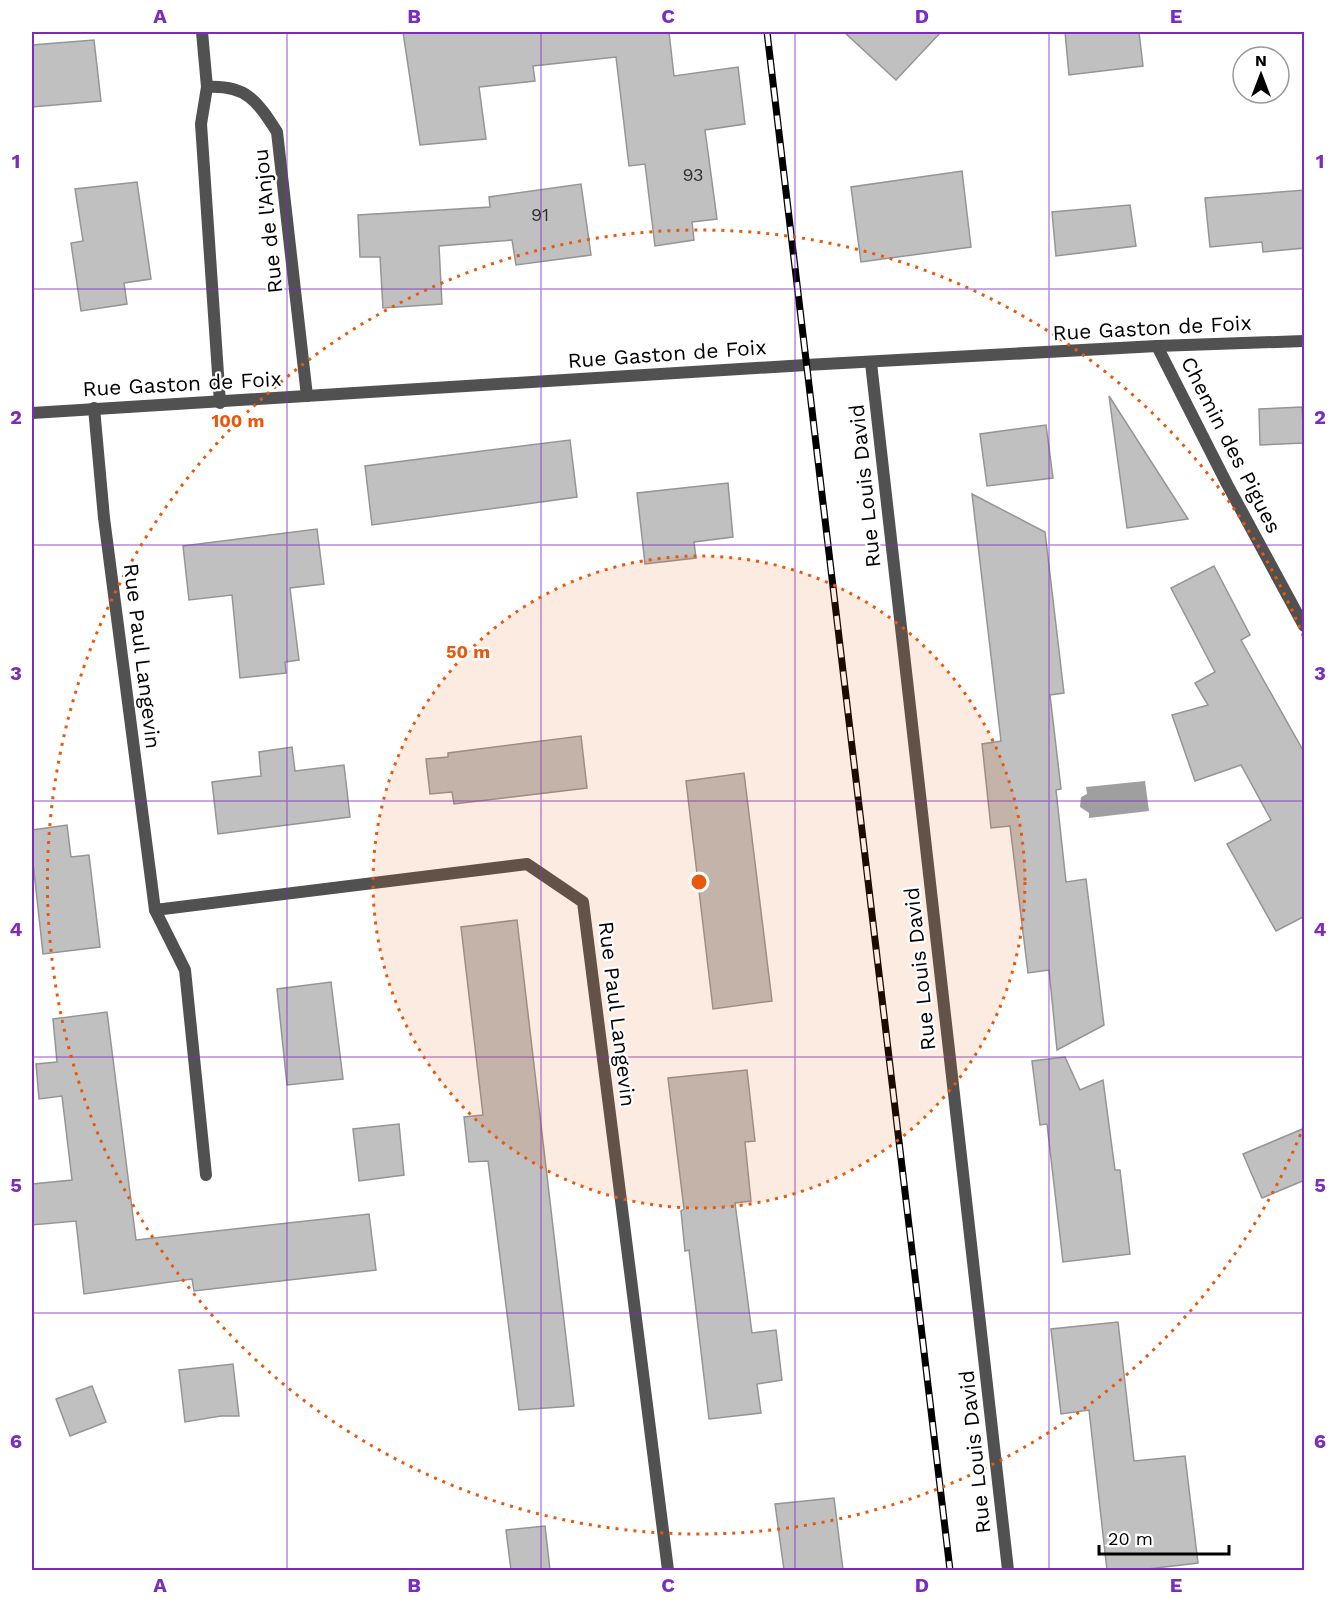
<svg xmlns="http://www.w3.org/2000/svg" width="1336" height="1602" viewBox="0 0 1336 1602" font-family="'Work Sans',sans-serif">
<rect width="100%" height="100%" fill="#fff"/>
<polygon fill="#9f9f9f" points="1145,781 1149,811 1089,818 1089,813 1080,807 1081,797 1087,794 1086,787"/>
<g fill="#c0c0c0" stroke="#959595" stroke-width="1.5">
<polygon points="403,32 669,32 674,76 738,67 745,124 705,130 717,219 692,222 694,240 655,246 645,164 629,166 616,57 533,66 535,81 479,87 486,139 420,145"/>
<polygon points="844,32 941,32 896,80"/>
<polygon points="1065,32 1139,32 1143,66 1069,75"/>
<polygon points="94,40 101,101 32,107 32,45"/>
<polygon points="962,171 971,247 861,262 851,187"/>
<polygon points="137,182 151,279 124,283 127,304 81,311 71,243 83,241 75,189"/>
<polygon points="581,184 591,255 516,265 512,240 439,246 442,304 383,308 380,257 360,257 358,215 490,207 489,197"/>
<polygon points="1305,190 1305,248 1263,252 1262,242 1210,247 1205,198"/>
<polygon points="1130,205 1136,246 1056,256 1052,212"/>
<polygon points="1109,396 1188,519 1127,528"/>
<polygon points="1302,407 1304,443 1260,445 1259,409"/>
<polygon points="1046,425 1053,478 987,486 980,434"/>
<polygon points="570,440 577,497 372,525 365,466"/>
<polygon points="728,483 733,537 694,542 696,558 645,564 637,493"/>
<polygon points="972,494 1045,532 1064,693 1050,695 1061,789 1056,790 1066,882 1086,879 1104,1025 1057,1050 1049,970 1028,973 1010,826 991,828 982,744 1001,741"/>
<polygon points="317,529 324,584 290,588 299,660 285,662 286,673 240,678 232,595 189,600 183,546"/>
<polygon points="1214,566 1250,635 1241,640 1305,754 1305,916 1276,931 1227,844 1271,820 1241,765 1195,781 1172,715 1208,705 1195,683 1215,672 1171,588"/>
<polygon points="581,736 587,788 454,804 452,792 430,794 426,759 448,757 448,753"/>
<polygon points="292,747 295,771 344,765 350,817 218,834 212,782 261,776 259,752"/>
<polygon points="744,773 772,1001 713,1009 686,781"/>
<polygon points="67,825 71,857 89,855 100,947 43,954 32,853 32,830"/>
<polygon points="517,920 574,1406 519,1410 488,1161 469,1162 464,1117 483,1115 461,927"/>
<polygon points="331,982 343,1079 287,1085 277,989"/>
<polygon points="107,1012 136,1240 369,1214 376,1270 194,1291 192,1279 84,1294 76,1221 32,1225 32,1184 72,1180 62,1096 39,1099 36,1064 57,1062 53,1019"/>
<polygon points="1065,1057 1080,1090 1103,1080 1115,1170 1120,1170 1130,1254 1063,1262 1047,1124 1040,1125 1032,1061"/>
<polygon points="747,1070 755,1141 745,1142 751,1201 735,1203 752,1333 776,1330 782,1380 757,1384 761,1413 709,1419 689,1250 685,1251 681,1211 684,1209 668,1078"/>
<polygon points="399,1124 404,1175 359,1181 353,1129"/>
<polygon points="1305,1128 1305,1180 1262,1198 1243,1154"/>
<polygon points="1118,1322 1134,1461 1185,1456 1198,1563 1139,1570 1107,1570 1089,1410 1061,1414 1051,1329"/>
<polygon points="233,1364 239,1416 221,1416 185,1422 179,1370"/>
<polygon points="92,1386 106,1422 70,1436 56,1399"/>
<polygon points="834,1498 843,1570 784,1570 775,1504"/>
<polygon points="545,1526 550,1570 511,1570 506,1530"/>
</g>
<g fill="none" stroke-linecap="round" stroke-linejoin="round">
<g stroke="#515151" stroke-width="12">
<polyline points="202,32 207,87 201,124 220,403"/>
<path d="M207 87C247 85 257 101 277 132L307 396"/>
<polyline points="1157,346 1227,484 1304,626"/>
<polyline points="871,363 1008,1570"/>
<polyline points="94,408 104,518 155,910 527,864 583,902 668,1570"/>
<polyline points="32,413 806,365 1157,346 1304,341"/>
<polyline points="155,910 185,970 206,1175"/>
</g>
<defs>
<polyline id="rail" points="767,32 950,1570"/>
</defs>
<use href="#rail" stroke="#000" stroke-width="7"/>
<use href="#rail" stroke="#fff" stroke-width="4.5" stroke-dasharray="14" stroke-linecap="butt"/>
</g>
<path fill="none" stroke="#7b2cbf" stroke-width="1.5" stroke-opacity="0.55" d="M287 32V1570M541 32V1570M795 32V1570M1049 32V1570M32 289H1304M32 545H1304M32 801H1304M32 1057H1304M32 1313H1304"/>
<circle cx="699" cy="882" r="326" fill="#e8590c" fill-opacity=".12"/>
<g fill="none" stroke="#e8590c" stroke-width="3" stroke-dasharray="3 6">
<circle cx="699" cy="882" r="326"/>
<path d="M1304 1126A652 652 0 1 1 1304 638"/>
</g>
<g text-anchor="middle" stroke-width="4.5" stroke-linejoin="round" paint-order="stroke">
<g font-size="18" fill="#303030">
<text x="693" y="181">93</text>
<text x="540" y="221">91</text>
</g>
<g font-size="21" fill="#000" stroke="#fff">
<text transform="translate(268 221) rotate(-96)" y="7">Rue de l'Anjou</text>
<text transform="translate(1152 328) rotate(-3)" y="7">Rue Gaston de Foix</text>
<text transform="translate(667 354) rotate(-4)" y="7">Rue Gaston de Foix</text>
<text transform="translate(182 384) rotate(-3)" y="7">Rue Gaston de Foix</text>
<text transform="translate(1231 445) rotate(63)" y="7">Chemin des Pigues</text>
<text transform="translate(865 486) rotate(-96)" y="7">Rue Louis David</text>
<text transform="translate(142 656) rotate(83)" y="7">Rue Paul Langevin</text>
<text transform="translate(920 969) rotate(-96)" y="7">Rue Louis David</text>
<text transform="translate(617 1014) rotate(83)" y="7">Rue Paul Langevin</text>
<text transform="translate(975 1452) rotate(-96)" y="7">Rue Louis David</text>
</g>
</g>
<circle cx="699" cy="882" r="9" fill="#e8590c" stroke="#fff" stroke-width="3"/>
<g font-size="18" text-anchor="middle" font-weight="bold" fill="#e8590c" stroke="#fff" stroke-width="4.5" stroke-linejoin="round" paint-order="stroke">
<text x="238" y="427">100 m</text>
<text x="468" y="658">50 m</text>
</g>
<rect width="1336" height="1602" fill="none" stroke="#ffffff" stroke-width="66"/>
<g transform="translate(1261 75)"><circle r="28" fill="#ffffff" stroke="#999999" stroke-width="1.5"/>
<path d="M0-4.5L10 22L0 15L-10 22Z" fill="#000000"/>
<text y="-9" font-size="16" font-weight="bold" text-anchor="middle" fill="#000000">N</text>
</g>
<path d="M1099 1545v9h130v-9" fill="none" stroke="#000000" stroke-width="3"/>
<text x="1108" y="1545" font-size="18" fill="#000000" stroke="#ffffff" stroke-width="4.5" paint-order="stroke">20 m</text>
<rect x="33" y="33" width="1270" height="1536" fill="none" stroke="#7b2cbf" stroke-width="2"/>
<g font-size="20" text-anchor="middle" font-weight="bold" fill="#7b2cbf">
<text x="160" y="23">A</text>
<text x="414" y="23">B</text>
<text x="668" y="23">C</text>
<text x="922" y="23">D</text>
<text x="1176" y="23">E</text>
<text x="16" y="168">1</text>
<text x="1320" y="168">1</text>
<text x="16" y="424">2</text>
<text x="1320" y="424">2</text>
<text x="16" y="680">3</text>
<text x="1320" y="680">3</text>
<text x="16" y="936">4</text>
<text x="1320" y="936">4</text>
<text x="16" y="1192">5</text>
<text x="1320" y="1192">5</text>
<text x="16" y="1448">6</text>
<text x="1320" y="1448">6</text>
<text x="160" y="1592">A</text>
<text x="414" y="1592">B</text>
<text x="668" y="1592">C</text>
<text x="922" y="1592">D</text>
<text x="1176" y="1592">E</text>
</g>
</svg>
